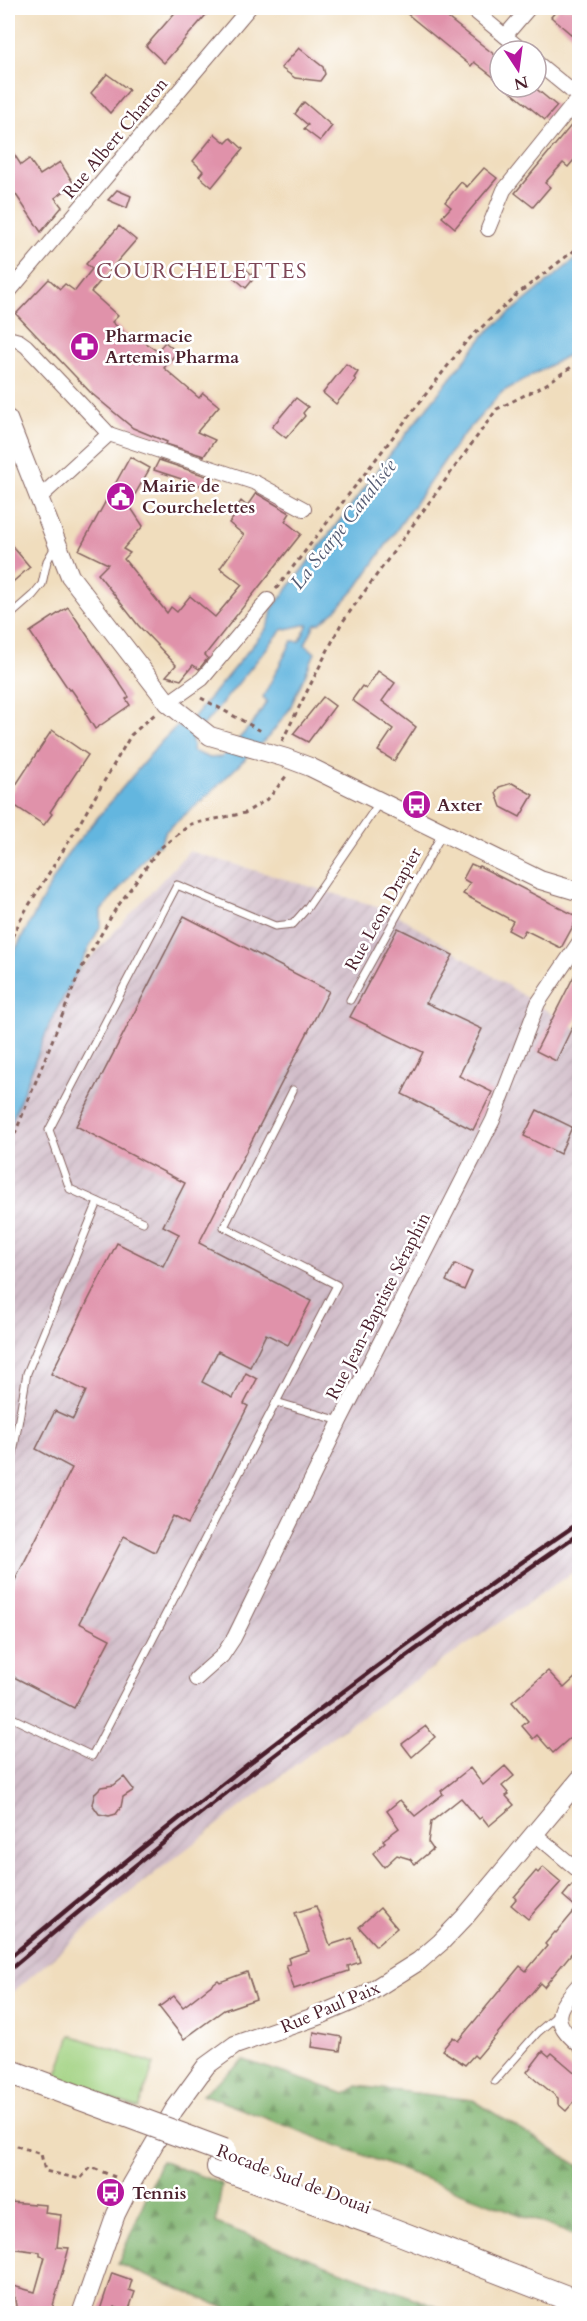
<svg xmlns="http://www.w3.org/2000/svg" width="587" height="2321" viewBox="0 0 587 2321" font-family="Cardo,serif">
<defs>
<pattern id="industrial-furrows" width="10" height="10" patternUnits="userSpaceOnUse" patternTransform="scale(1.5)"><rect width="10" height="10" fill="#d1bdc9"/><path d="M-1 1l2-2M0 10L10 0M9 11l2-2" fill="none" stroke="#b5a2ad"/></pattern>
<pattern id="forest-firs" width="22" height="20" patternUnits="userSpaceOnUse" patternTransform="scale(1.5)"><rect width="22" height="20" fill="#80b46f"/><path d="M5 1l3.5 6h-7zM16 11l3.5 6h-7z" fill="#6b925b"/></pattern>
</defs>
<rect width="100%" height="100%" fill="#fff"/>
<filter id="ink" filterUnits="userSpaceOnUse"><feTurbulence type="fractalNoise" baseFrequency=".0167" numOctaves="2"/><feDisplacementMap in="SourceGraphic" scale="12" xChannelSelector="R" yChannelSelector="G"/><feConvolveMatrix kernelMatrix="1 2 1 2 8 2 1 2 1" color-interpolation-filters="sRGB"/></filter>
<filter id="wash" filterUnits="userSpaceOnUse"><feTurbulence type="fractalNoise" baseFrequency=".008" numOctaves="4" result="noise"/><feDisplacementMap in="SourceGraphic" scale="24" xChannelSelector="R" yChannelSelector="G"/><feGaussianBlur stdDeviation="1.35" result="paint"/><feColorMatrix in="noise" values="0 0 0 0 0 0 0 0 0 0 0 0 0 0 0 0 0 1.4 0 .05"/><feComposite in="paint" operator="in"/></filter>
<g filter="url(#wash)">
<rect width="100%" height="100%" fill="#f0ddbd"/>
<polygon fill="url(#industrial-furrows)" points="189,851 390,910 580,1032 579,1568 333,1736 124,1897 8,1996 8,1060 15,1039"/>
<g fill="url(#forest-firs)" stroke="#656a4d" stroke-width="1.5">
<polygon points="244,2060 346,2094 357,2086 473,2100 579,2166 579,2237 202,2094"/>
<polygon points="161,2161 222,2184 216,2223 453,2313 237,2313 118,2264"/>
</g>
<polygon fill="#a1d281" stroke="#767856" stroke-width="1.5" points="71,2035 154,2064 139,2109 55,2080"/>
<path fill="#63b6df" stroke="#566a85" stroke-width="1.5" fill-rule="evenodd" d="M579 256V349L502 392 459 440 357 587 336 610 320 623 315 624 305 644 315 653 289 710 270 735 208 795 166 831 159 846 155 845 101 911V925L50 1023 8 1131V963L68 853 160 743 177 726 184 729 266 629 270 620 272 609 388 457 486 333ZM308 624 300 641H292L263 697 267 701 254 722 222 757 210 758 192 751 193 746 191 735 210 718 275 638 282 630Z"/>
<g id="blocks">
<g fill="#e092aa">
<polygon points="179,8 212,8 164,63 146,46"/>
<polygon points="400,8 435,8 500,59 500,82 474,62 471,66"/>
<polygon points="559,8 579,8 579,41 551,17"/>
<polygon points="299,48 323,67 325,74 320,81 295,78 281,68"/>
<polygon points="107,74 129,90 110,113 91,93"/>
<polygon points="505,87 534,87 557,106 545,120"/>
<polygon points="304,102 332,126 320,141 304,129 308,125 295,114"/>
<polygon points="579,116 579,154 568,167 563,163 545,183 550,187 533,207 515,193"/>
<polygon points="215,134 226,143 231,138 243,149 212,187 199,176 203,171 193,161"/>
<polygon points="8,145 21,165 29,159 40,175 60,162 74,184 55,198 62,207 41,232 8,183"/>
<polygon points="484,168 497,178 455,228 442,217 451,207 445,202 461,182 467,187"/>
<polygon points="117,190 131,196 127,208 108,200"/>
<polygon points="119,226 136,240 91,292 118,316 112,322 132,340 135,336 157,351 165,342 177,352 164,368 199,398 203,393 219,406 197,432 215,440 204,456 166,444 167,442 133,428 91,393 16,314 49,279 60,289 65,284 75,291 92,269 86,264"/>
<polygon points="241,265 255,277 246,288 232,276"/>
<polygon points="346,364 358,372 354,378 356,380 336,404 323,393"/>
<polygon points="296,398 308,407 303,413 305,416 286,438 272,427"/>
<polygon points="130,457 150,468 129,505 143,526 123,549 130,553 124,559 167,613 171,607 177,612 190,596 215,617 242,585 220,568 244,535 229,523 234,517 231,515 241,501 247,506 256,493 290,513 285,521 301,534 205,655 208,658 199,669 193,665 181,680 166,676 176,665 138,625 98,574 108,564 79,550"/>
<polygon points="159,460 209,477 206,487 154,470"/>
<polygon points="8,541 30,567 8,586"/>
<polygon points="68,607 129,697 126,699 130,705 95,729 85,713 87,712 71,689 69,690 30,632"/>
<polygon points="378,671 395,683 382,701 416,727 394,761 378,751 393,729 352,700 362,686 366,689"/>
<polygon points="323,697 335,706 308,742 293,734"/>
<polygon points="52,730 88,755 50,812 52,814 44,825 8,801 8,797"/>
<polygon points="512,783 533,795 520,817 501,807 496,793 499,787"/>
<polygon points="471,864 478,867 479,866 578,917 561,948 525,930 521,937 508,930 513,921 463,894 470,883 463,879"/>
<polygon points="184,916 329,991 199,1243 311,1301 288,1345 266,1334 250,1367 218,1351 202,1382 233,1398 246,1373 257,1379 244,1404 248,1406 188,1524 173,1516 155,1552 124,1536 79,1623 110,1639 74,1708 8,1674 8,1594 72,1468 36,1449 55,1411 73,1419 86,1391 51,1374 117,1243 163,1266 179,1234 163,1226 185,1183 76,1126"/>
<polygon points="398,928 453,955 426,1003 482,1029 459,1076 492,1092 473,1130 402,1094 423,1052 350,1017"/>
<polygon points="579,966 579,1013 556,1061 536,1051"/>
<polygon points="537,1110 572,1127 560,1154 524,1136"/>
<polygon points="455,1264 472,1272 464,1290 446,1281"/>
<polygon points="548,1671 564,1688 579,1674 579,1730 553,1753 537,1735 533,1739 522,1726 528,1721 512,1702"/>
<polygon points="426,1726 435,1737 412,1757 402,1744"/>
<polygon points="505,1766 514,1776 502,1786 509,1794 506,1796 514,1805 489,1826 482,1817 479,1819 461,1798 431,1822 428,1842 433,1849 415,1864 410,1859 397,1855 384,1867 373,1853 385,1842 383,1840 399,1828 387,1811 400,1800 415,1816 443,1794 441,1791 470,1768 483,1785"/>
<polygon points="124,1777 134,1790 123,1797 121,1807 116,1814 109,1816 99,1814 92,1804 95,1793 101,1787 114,1785"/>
<polygon points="543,1867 561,1882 528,1919 511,1905 516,1899 514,1897 536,1871 538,1873"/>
<polygon points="572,1885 579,1890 579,1944 544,1987 540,1983 477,2058 474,2055 465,2065 442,2050 453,2037 458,2041 520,1966 526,1971 547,1946 545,1944 555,1932 556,1933 577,1908 563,1896"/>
<polygon points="316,1906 330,1945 352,1938 360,1962 348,1966 349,1971 294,1989 286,1965 290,1964 288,1958 309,1951 295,1913"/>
<polygon points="380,1908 397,1928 376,1946 359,1927"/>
<polygon points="247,1972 256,1999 224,2010 184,2039 159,2007 174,1996 183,2007 218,1980 220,1982"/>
<polygon points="314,2032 342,2037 340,2051 312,2047"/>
<polygon points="543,2051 549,2056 552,2053 579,2076 579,2096 566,2111 558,2104 558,2098 527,2072"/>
<polygon points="10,2202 46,2205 45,2213 61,2215 57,2247 69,2248 51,2313 17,2313 13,2286 35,2292 45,2257 40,2256 40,2252 9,2248 10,2240 8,2240 8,2226"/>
<polygon points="112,2273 132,2280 129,2290 135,2292 128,2312 114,2307 112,2313 99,2313"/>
</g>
</g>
</g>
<g filter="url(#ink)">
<use href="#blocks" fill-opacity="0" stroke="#84625e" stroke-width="1.5"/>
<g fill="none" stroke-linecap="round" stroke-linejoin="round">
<defs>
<g id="service">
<polyline points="8,617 33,595 42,584 47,561 55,547"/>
<polyline points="350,1000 442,834"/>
<polyline points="143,1222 70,1189 49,1130 177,885 275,926 293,924 307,908 379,803"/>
<polyline points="276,1402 340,1421"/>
<polyline points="8,1482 27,1373 98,1202"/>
<polyline points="8,1716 92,1756 337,1285 224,1227 293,1090"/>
<polyline points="495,2081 538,2032 559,2014"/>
</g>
<g id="minor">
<polyline points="471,8 523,51"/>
<polyline points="505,36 529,8"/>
<polyline points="488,229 504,190 579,97 536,62"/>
<polyline points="8,293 249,8"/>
<polyline points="8,338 19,341 26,346 109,434 256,483 304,509"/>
<polyline points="39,498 109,434"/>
<polyline points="168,703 202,679 268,600"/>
<polyline points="196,1679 222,1656 234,1638 340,1421 493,1120 538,1003 580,941"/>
<polyline points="535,1834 580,1872"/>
<path d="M580 1983C556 2010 549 2020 580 2046"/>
</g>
<g id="tertiary">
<polyline points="8,419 70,576 168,703 210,736 286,758 310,767 540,880 580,892"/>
<polyline points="81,2314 116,2214 131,2184 174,2110 206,2066 235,2045 320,2015 362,1997 419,1961 441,1942 464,1918 580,1779"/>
</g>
<polyline id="trunk" points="219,2167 379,2225 580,2303"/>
</defs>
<use href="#service" stroke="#84625e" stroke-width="9"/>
<use href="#minor" stroke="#84625e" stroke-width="16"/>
<use href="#tertiary" stroke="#84625e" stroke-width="20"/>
<use href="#trunk" stroke="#84625e" stroke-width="26"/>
<g stroke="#84625e" stroke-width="3" stroke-dasharray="4.5 4.5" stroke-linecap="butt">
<polyline points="276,589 466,342 516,295 580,246"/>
<polyline points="201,698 263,732"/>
<polyline points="282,741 341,624 497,409 545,385 580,361"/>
<polyline points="8,945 24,913 74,833 131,735 155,714"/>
<polyline points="8,1151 80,971 115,910 159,849 191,824 245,813 269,798 287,775"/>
<polyline points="8,2143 41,2154 45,2171 80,2179 91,2167 115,2177"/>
<polyline points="8,2313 8,2314"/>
</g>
<use href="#service" stroke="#fff" stroke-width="7"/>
<use href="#minor" stroke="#fff" stroke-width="14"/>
<use href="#tertiary" stroke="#fff" stroke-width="18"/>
<use href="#trunk" stroke="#fff" stroke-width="24"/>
<g stroke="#4a1f2b" stroke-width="4.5">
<path d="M8 1959C191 1804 382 1657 580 1522"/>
<path d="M8 1971C191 1816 381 1669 580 1533"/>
</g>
<defs>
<polyline id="trunk-bridge" points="8,2071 224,2151"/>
</defs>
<use href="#trunk-bridge" stroke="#84625e" stroke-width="26" stroke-linecap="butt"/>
<use href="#trunk-bridge" stroke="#fff" stroke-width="24"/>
</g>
</g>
<defs>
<symbol id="pharmacy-disc" viewBox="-11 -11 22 22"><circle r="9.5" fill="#b5179e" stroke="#fff"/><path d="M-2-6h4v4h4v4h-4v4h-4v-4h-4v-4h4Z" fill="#fff"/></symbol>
<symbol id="civic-disc" viewBox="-11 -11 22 22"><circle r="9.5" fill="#b5179e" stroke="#fff"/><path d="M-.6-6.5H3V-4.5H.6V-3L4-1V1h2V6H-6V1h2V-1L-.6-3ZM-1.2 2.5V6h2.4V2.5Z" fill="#fff"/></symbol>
<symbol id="bus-disc" viewBox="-11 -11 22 22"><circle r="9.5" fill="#b5179e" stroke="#fff"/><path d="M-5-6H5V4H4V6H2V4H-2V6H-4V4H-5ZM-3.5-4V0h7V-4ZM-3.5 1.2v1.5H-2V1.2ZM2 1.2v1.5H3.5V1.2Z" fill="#fff"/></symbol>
</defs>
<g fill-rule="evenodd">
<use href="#pharmacy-disc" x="68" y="330" width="33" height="33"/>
<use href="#civic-disc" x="104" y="480" width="33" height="33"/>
<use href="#bus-disc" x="400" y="788" width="33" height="33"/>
<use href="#bus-disc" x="94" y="2176" width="33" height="33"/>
</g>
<g text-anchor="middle" stroke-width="5" stroke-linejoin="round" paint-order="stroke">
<g font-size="18" fill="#4a1f2b" stroke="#fff">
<text transform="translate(115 138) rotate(-50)" y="6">Rue Albert Charton</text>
<text transform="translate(383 909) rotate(-61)" y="6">Rue Leon Drapier</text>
<text transform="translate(378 1306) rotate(-63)" y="6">Rue Jean-Baptiste Séraphin</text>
<text transform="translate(330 2007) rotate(-23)" y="6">Rue Paul Paix</text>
<text transform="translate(294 2179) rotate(21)" y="6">Rocade Sud de Douai</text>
</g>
<g font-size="18" font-weight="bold" fill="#4a1f2b" stroke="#fff" text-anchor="start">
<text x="105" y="342">Pharmacie<tspan x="105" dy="21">Artemis Pharma</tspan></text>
<text x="142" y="492">Mairie de<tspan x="142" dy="21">Courchelettes</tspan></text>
<text x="437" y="811">Axter</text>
<text x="132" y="2199">Tennis</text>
</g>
<g font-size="20" font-style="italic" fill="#545b73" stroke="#fff">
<text transform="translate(343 524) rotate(-52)" y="7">La Scarpe Canalisée</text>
</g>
<g font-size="21" letter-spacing="1.5" fill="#7e4757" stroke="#fff">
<text x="202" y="278">COURCHELETTES</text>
</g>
</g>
<rect width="587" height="2321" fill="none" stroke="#fff" stroke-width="30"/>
<g transform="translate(518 69) rotate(167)"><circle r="28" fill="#ffffff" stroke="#b7a5aa" stroke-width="1.5"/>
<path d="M0-4.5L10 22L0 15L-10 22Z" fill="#b5179e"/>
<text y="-9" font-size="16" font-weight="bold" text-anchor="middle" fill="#4a1f2b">N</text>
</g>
</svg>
